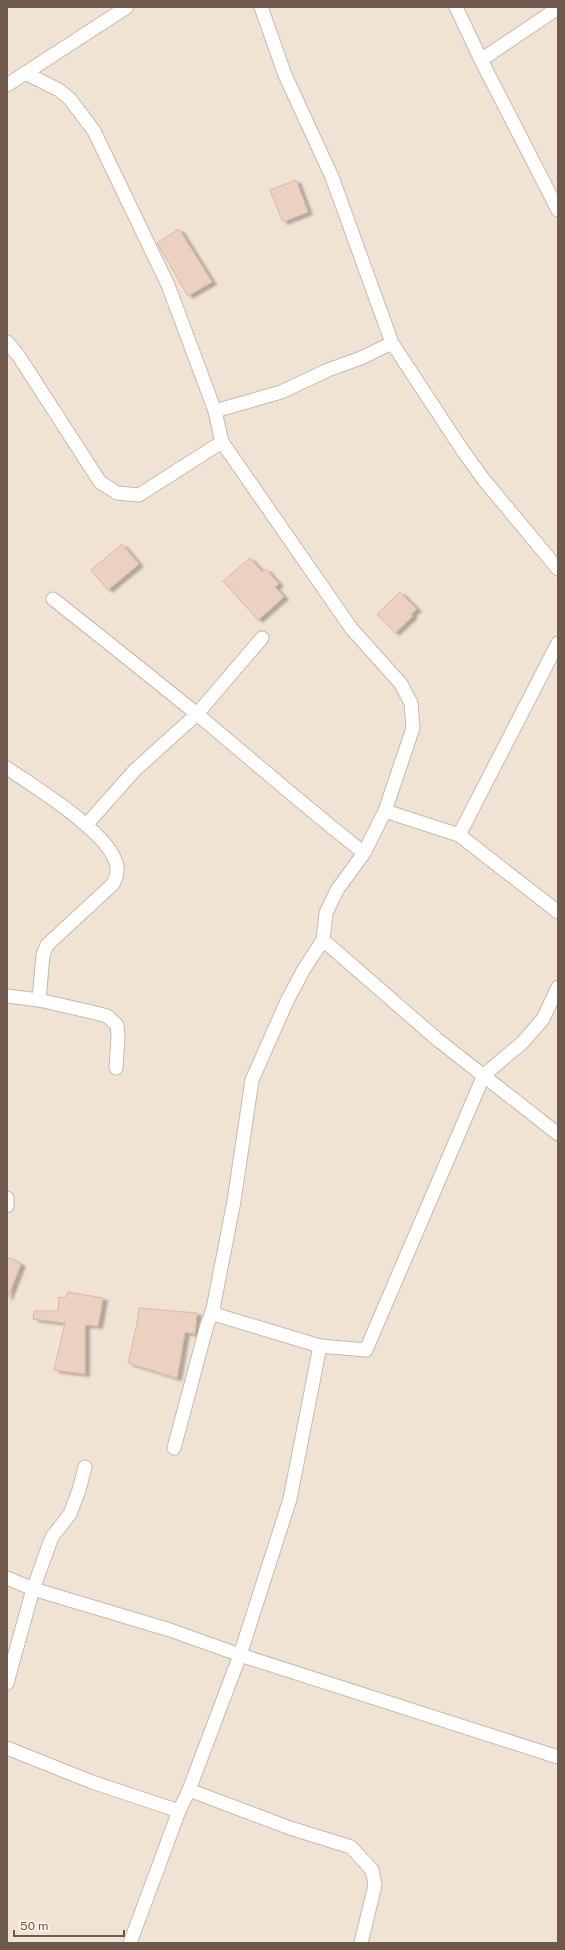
<svg xmlns="http://www.w3.org/2000/svg" width="565" height="1950" viewBox="0 0 565 1950" font-family="'Public Sans',sans-serif">
<defs>
<filter id="shadow"><feDropShadow dx="4.5" dy="2.5" stdDeviation="1" flood-color="#0004"/></filter>
</defs>
<rect width="100%" height="100%" fill="#f9f2e5"/>
<rect fill="#f0e3d4" x="7" y="7" width="551" height="1936"/>
<g fill="#ecd1c0" stroke="#dcb8a2" filter="url(#shadow)">
<polygon points="296,180 308,212 283,222 270,190"/>
<polygon points="179,229 212,282 188,296 157,243"/>
<polygon points="122,544 139,564 108,590 91,570"/>
<polygon points="250,558 262,572 266,569 279,584 275,587 284,597 258,620 223,581"/>
<polygon points="400,592 417,609 411,614 413,616 395,633 377,614"/>
<polygon points="7,1257 21,1264 8,1297 7,1297"/>
<polygon points="68,1292 103,1298 98,1326 85,1325 85,1374 54,1370 65,1323 33,1319 34,1311 58,1311 59,1297 64,1298"/>
<polygon points="139,1308 197,1313 195,1334 185,1332 177,1378 128,1363 137,1323"/>
</g>
<g fill="none" stroke-linecap="round" stroke-linejoin="round">
<defs>
<g id="street">
<polyline points="261,7 285,75 332,177 392,343 463,451 484,480 558,569"/>
<polyline points="456,7 481,60 558,210"/>
<polyline points="481,60 558,8"/>
<polyline points="25,73 59,90 70,99 94,131 168,285 215,411 222,442 351,628 401,684 411,703 413,728 385,811 364,853 337,890 326,913 323,940 304,969 287,1001 252,1080 234,1201 213,1309 217,1315 320,1346 366,1350 484,1075 522,1043 543,1019 558,987"/>
<polyline points="7,85 127,7"/>
<polyline points="7,342 18,355 100,482 117,493 139,495 222,442"/>
<polyline points="215,411 281,392 328,370 361,358 392,343"/>
<path d="M53 599C101 637 150 676 198 715 253 761 307 808 364 853"/>
<path d="M7 768C33 786 113 834 117 867 118 873 116 878 113 884L47 945 43 955 39 1000"/>
<polyline points="385,811 459,835 558,912"/>
<polyline points="87,824 135,770 197,714 262,638"/>
<polyline points="459,835 558,643"/>
<polyline points="323,940 438,1040 558,1134"/>
<polyline points="7,996 39,1000 96,1013 107,1016 117,1025 118,1037 116,1068"/>
<polyline points="7,1198 7,1206"/>
<polyline points="174,1448 207,1325 213,1309"/>
<polyline points="7,1578 33,1589 170,1630 240,1655 558,1757"/>
<polyline points="7,1683 33,1589 52,1537 70,1514 79,1490 85,1467"/>
<polyline points="7,1748 92,1782 179,1811"/>
<polyline points="189,1790 290,1828 351,1847 372,1870 375,1885 361,1943"/>
<polyline points="130,1943 179,1811 189,1790 240,1655 290,1499 320,1346"/>
</g>
</defs>
<use href="#street" stroke="#c9b9ad" stroke-width="15"/>
<use href="#street" stroke="#fff" stroke-width="13"/>
</g>
<rect width="565" height="1950" fill="none" stroke="#6f594d" stroke-width="16"/>
<path d="M14 1930v6h110v-6" fill="none" stroke="#6f594d" stroke-width="2"/>
<text x="20" y="1930" font-size="12" fill="#6f594d" stroke="#fdf6eb" stroke-width="3" paint-order="stroke">50 m</text>
</svg>
